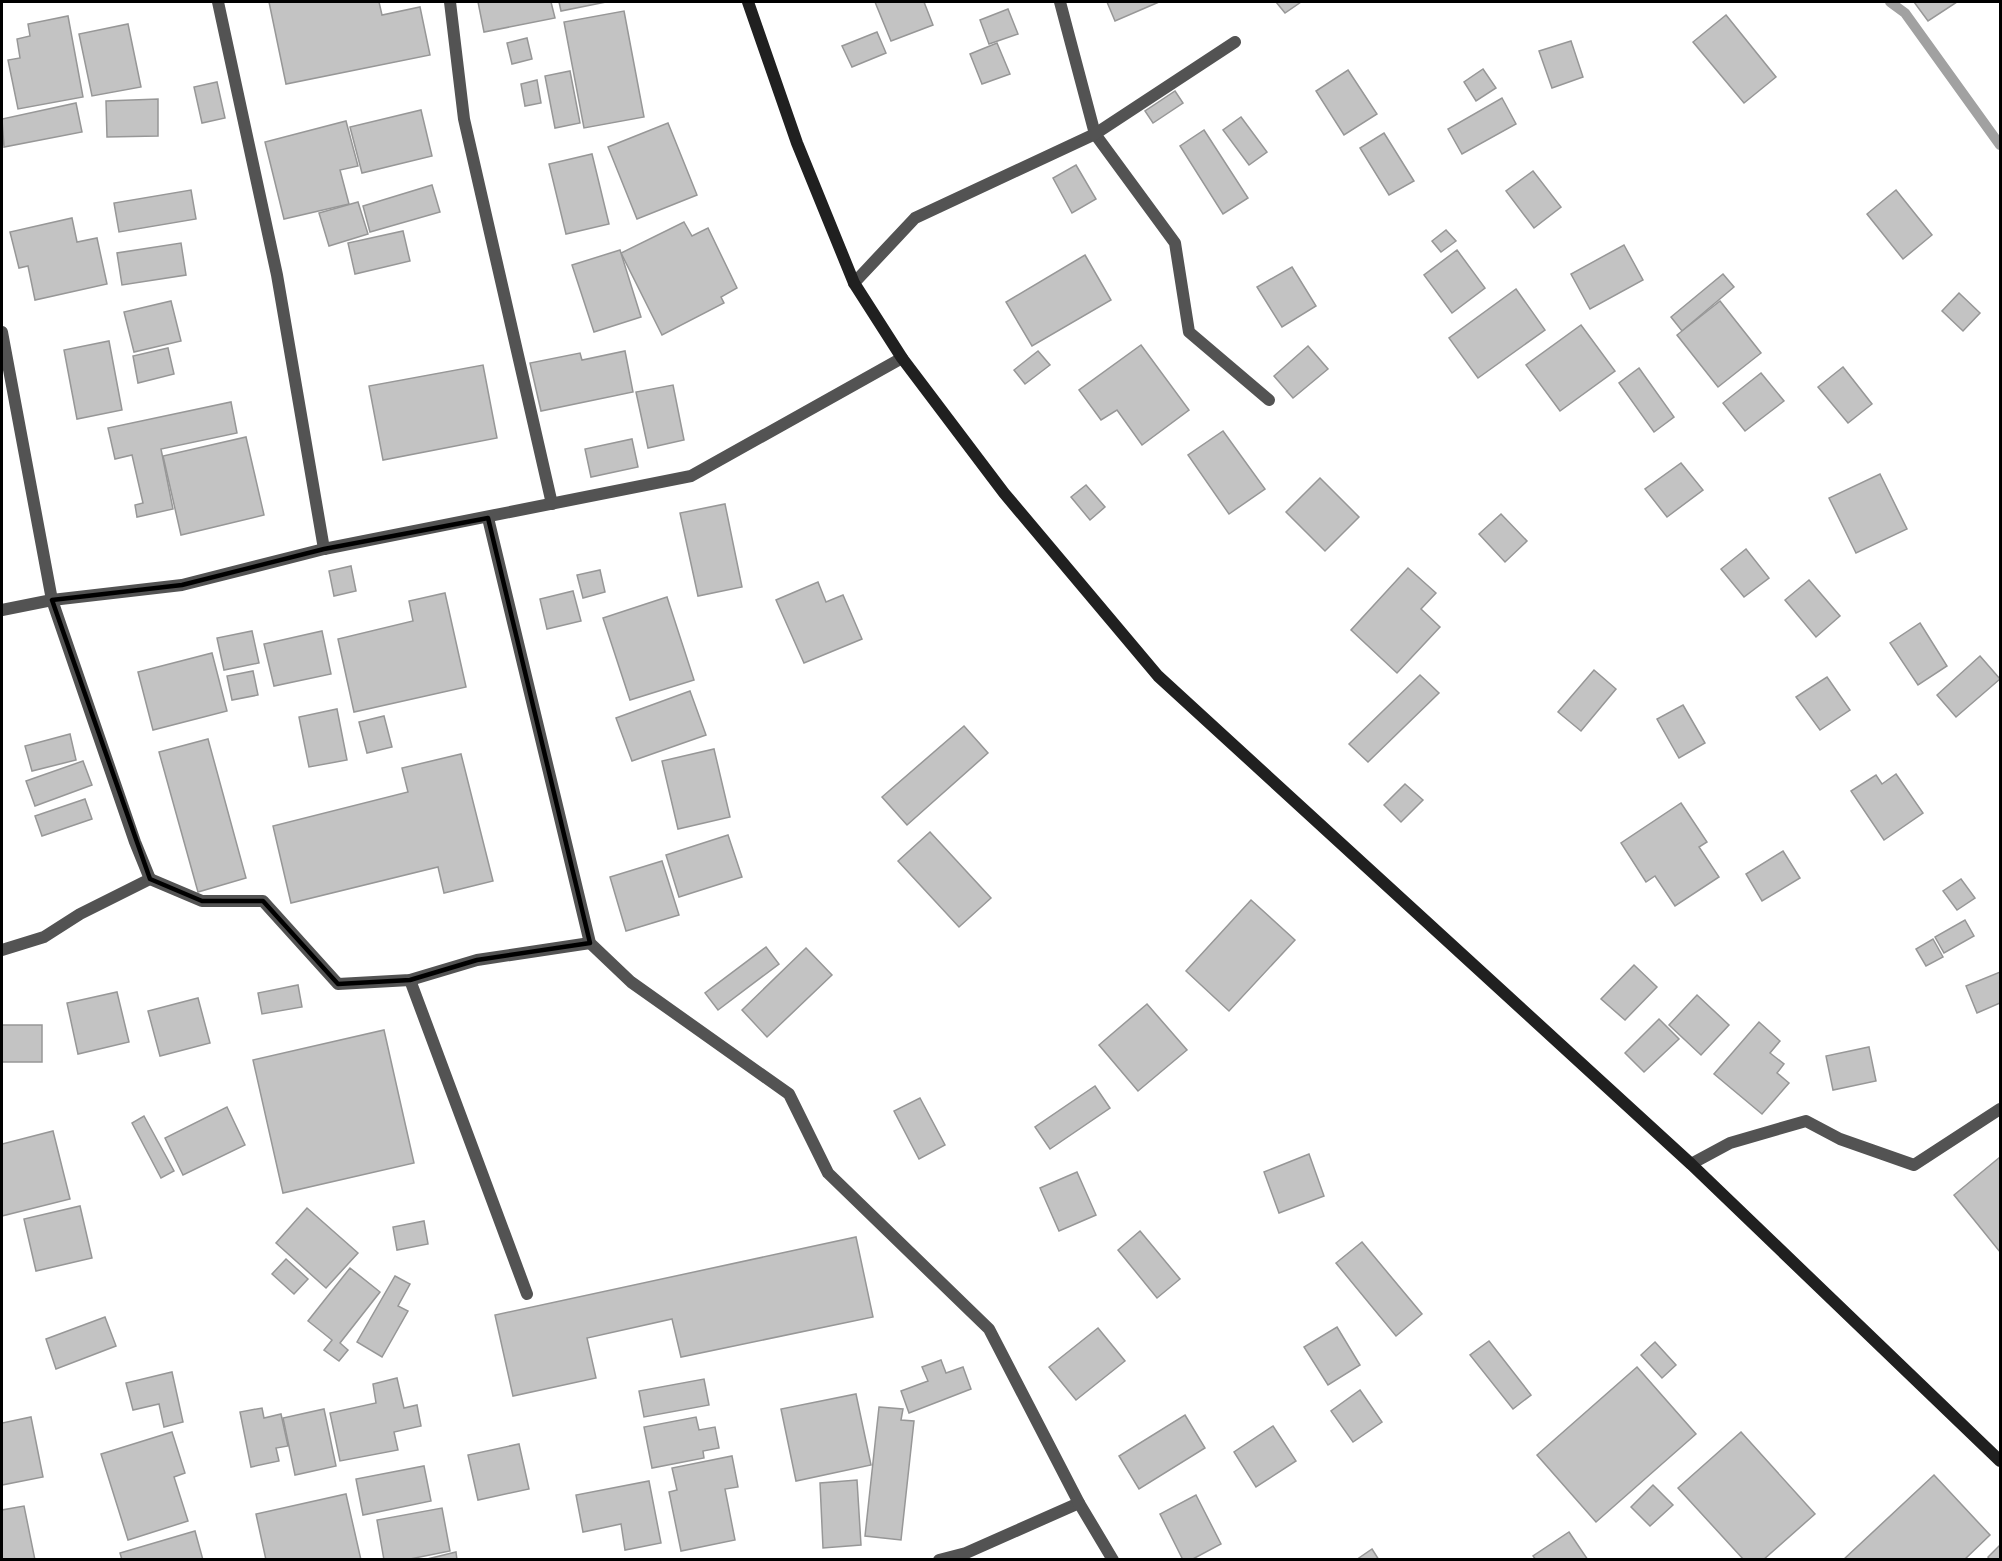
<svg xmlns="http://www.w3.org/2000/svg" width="2002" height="1561" viewBox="0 0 2002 1561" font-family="Raleway,sans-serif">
<rect width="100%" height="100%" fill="#fff"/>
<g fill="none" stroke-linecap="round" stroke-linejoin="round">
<polyline stroke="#a1a1a1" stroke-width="10" points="1890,2 1905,13 2000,145"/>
</g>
<g fill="#c3c3c3" stroke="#979797" stroke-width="1.5">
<polygon points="269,2 379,2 382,15 420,7 430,55 286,84"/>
<polygon points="478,2 551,2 555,18 484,32"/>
<polygon points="559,2 606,2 561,11"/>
<polygon points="875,2 924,2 933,25 891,41"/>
<polygon points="1107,2 1159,2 1115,21"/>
<polygon points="1276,2 1301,2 1285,13"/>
<polygon points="1914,2 1957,2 1928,21"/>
<polygon points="1008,9 1018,34 989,44 980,20"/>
<polygon points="624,11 644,117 584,128 564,22"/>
<polygon points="1726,15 1776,77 1744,103 1693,42"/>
<polygon points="68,16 83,97 18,109 8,60 20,58 17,39 30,36 28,24"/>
<polygon points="128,24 141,87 92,96 79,34"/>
<polygon points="877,32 886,53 852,67 842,46"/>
<polygon points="527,38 532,59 512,64 507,43"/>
<polygon points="1571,41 1583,77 1552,88 1539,51"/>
<polygon points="997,43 1010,74 982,84 970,54"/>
<polygon points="1483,69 1496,88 1476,101 1464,82"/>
<polygon points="1348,70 1377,114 1344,135 1316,91"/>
<polygon points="570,71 580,123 555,128 545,76"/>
<polygon points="537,80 541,103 525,106 521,84"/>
<polygon points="217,82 225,118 202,123 194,87"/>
<polygon points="1175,91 1183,103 1153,123 1145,111"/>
<polygon points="1502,98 1516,124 1462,154 1448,129"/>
<polygon points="158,99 158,136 107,137 106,101"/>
<polygon points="76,103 82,132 4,147 2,119"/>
<polygon points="421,110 432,156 362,173 350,127"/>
<polygon points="1241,117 1267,152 1249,165 1223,130"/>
<polygon points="346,121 358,166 340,170 349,204 284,219 265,142"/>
<polygon points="668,123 697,195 637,219 608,147"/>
<polygon points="1204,130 1248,198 1223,214 1180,146"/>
<polygon points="1384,133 1414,181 1389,195 1360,148"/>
<polygon points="592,154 609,224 566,234 549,164"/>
<polygon points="1076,165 1096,199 1072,213 1053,178"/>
<polygon points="1533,171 1561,207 1534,228 1506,191"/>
<polygon points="432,185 440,212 370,232 363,206"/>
<polygon points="191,190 196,219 119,232 114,203"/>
<polygon points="1896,190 1932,235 1903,259 1867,214"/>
<polygon points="358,202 368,234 329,246 319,213"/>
<polygon points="72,218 77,242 97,238 107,284 35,300 28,266 19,268 10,232"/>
<polygon points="684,222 692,236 708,228 737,288 721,297 724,303 662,335 621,253"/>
<polygon points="1446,230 1456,241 1441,252 1432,241"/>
<polygon points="403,231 410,261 355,274 348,243"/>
<polygon points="181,243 186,275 122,285 117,253"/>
<polygon points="1624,245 1643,280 1590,309 1571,274"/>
<polygon points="620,250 641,317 594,332 572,265"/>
<polygon points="1457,250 1485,288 1452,313 1424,275"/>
<polygon points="1085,255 1111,300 1032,346 1006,302"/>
<polygon points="1292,267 1316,306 1282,327 1257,287"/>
<polygon points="1723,274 1734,287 1682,331 1671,317"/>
<polygon points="1516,289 1545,330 1478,378 1449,338"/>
<polygon points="1959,293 1980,313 1963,331 1942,311"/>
<polygon points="171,301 181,341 134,352 124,312"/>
<polygon points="1720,301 1761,353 1718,387 1677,335"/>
<polygon points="1581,325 1615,371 1560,411 1526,365"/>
<polygon points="109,341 122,410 77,419 64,350"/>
<polygon points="1141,345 1189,410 1142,445 1117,410 1101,420 1079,390"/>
<polygon points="1308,346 1328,369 1293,398 1274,376"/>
<polygon points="168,348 174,374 138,383 133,356"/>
<polygon points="625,351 633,392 541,411 530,363 580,353 582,360"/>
<polygon points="1038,351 1050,365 1025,384 1014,370"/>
<polygon points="483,365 497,438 383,460 369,386"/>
<polygon points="1843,367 1872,404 1848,423 1818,387"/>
<polygon points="1639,368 1674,417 1654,432 1619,383"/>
<polygon points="1761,373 1784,401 1745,431 1723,403"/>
<polygon points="673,385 684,440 648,448 636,392"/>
<polygon points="231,402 237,433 161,449 173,509 137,517 135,505 143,503 132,455 115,459 108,428"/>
<polygon points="1223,431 1265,489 1229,514 1188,455"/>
<polygon points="246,437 264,515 181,535 163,456"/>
<polygon points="632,439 638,467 591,477 585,449"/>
<polygon points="1681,463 1703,490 1667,517 1645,489"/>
<polygon points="1880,474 1907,529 1856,553 1829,498"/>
<polygon points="1320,478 1359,517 1325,551 1286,512"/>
<polygon points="1086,485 1105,507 1090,520 1071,497"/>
<polygon points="725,504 742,587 698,596 680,513"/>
<polygon points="1501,514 1527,541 1505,562 1479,534"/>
<polygon points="1746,549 1769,578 1744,597 1721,569"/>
<polygon points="351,566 356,591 334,596 329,571"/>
<polygon points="1408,568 1436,593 1421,609 1440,627 1397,673 1351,630"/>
<polygon points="600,570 605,592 583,598 577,575"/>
<polygon points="1809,580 1840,616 1816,637 1785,600"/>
<polygon points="818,582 826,602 843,595 862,639 804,663 776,600"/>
<polygon points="573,591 581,621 547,629 540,599"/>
<polygon points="445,593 466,687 354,712 338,639 413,621 409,601"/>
<polygon points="667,597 694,680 630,700 603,618"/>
<polygon points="1920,623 1947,666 1918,685 1890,643"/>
<polygon points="252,631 259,663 224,670 217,638"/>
<polygon points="322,631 331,674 274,686 264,644"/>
<polygon points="212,653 227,711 153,730 138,672"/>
<polygon points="1980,656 2000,679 1956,717 1937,695"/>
<polygon points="1594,670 1616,689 1581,731 1558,712"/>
<polygon points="253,671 258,695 232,700 227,676"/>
<polygon points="1420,675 1439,693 1368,762 1349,744"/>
<polygon points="1827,677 1850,710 1820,730 1796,697"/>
<polygon points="690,691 706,735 632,761 616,718"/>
<polygon points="1683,705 1705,743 1679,758 1657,719"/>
<polygon points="337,709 347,760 309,767 299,717"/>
<polygon points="384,716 392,747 367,753 359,722"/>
<polygon points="964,726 988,753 907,825 882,797"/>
<polygon points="70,734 76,760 32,771 25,746"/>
<polygon points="208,739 246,878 198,892 159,752"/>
<polygon points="714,749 730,817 678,829 662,761"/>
<polygon points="461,754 493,881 444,893 438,867 291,903 273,826 408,792 402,768"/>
<polygon points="83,761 92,785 35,806 26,781"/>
<polygon points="1896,774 1923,813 1884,840 1851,791 1876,775 1882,784"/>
<polygon points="1405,784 1423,800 1401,822 1384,805"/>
<polygon points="85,799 92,819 42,836 35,816"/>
<polygon points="1681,803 1707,842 1699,847 1719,877 1675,906 1655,876 1646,882 1621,843"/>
<polygon points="930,832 991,898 959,927 898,861"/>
<polygon points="728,835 742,877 679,897 666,855"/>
<polygon points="1783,851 1800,878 1762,901 1746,874"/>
<polygon points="662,861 679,915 626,931 610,877"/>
<polygon points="1961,879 1975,898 1957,910 1943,891"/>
<polygon points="1251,900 1295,940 1229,1011 1186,971"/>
<polygon points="1965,920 1974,936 1944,953 1935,937"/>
<polygon points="1933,939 1943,957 1926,966 1916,949"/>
<polygon points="766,947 779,964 718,1010 705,993"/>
<polygon points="806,948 832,975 767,1037 742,1010"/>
<polygon points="1634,965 1657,987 1625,1020 1601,999"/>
<polygon points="2000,972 2000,1003 1977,1013 1966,986"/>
<polygon points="298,985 302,1007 262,1014 258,993"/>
<polygon points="117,992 129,1042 78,1054 67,1003"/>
<polygon points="1697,995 1729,1025 1701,1055 1669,1025"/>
<polygon points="198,998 210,1043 160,1056 148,1011"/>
<polygon points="1147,1004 1187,1050 1138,1091 1099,1045"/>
<polygon points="1659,1019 1679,1039 1644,1072 1625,1053"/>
<polygon points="1759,1022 1780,1041 1770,1053 1784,1064 1777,1073 1789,1083 1762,1114 1714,1074"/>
<rect x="2" y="1025" width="40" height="37"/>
<polygon points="384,1030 414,1163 283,1193 253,1060"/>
<polygon points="1869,1047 1876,1081 1833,1090 1826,1056"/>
<polygon points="1095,1086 1110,1108 1050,1149 1035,1127"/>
<polygon points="920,1098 945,1145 919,1159 894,1111"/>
<polygon points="227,1107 245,1145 183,1175 165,1138"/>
<polygon points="144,1116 174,1171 161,1178 132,1123"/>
<polygon points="53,1131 70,1199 2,1216 2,1144"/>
<polygon points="1309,1154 1324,1196 1279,1213 1264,1172"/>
<polygon points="2000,1157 2000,1252 1954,1195"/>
<polygon points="1077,1172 1096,1215 1059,1231 1040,1188"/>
<polygon points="80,1206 92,1258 36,1271 24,1219"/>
<polygon points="307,1208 358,1253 326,1288 276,1243"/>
<polygon points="424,1221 428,1244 397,1250 393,1227"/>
<polygon points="1140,1231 1180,1279 1157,1298 1118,1250"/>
<polygon points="856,1237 873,1317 681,1357 672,1319 587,1338 596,1378 513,1396 495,1315"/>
<polygon points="1362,1242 1422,1314 1396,1336 1336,1263"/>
<polygon points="286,1259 308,1279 294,1294 272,1274"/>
<polygon points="350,1268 380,1292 340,1343 348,1350 339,1361 324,1350 332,1340 308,1321"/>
<polygon points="395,1276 410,1284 398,1306 408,1311 382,1357 357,1342"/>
<polygon points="105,1317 116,1346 56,1369 46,1339"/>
<polygon points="1337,1327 1360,1365 1328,1385 1304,1347"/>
<polygon points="1098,1328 1125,1361 1076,1400 1049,1367"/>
<polygon points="1489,1341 1531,1395 1513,1409 1470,1355"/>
<polygon points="1655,1342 1676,1365 1662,1378 1641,1355"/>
<polygon points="941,1360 946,1373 963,1367 971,1389 909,1413 901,1391 928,1381 922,1367"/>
<polygon points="1637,1367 1696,1434 1596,1522 1537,1455"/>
<polygon points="172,1372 183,1422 164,1427 159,1404 133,1410 126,1383"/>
<polygon points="397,1378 404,1408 417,1405 421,1426 394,1432 398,1450 340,1461 330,1413 376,1403 373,1384"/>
<polygon points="704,1379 709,1405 644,1417 639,1391"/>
<polygon points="1360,1390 1382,1422 1353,1442 1331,1411"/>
<polygon points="856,1394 871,1465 796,1481 781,1409"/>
<polygon points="879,1407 903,1409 901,1420 914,1421 901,1540 865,1536"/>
<polygon points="262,1408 264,1418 281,1414 288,1446 276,1448 279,1461 251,1467 240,1412"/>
<polygon points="324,1409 336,1466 295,1475 283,1418"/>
<polygon points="1185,1415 1205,1448 1139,1489 1119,1456"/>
<polygon points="31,1417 43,1477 2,1485 2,1423"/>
<polygon points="696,1417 699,1430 715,1427 719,1448 703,1451 704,1458 652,1468 644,1427"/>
<polygon points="1273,1426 1296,1461 1256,1487 1234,1452"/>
<polygon points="172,1432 185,1473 174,1477 188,1521 128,1540 101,1454"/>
<polygon points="1741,1432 1815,1514 1763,1560 1744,1560 1678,1488"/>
<polygon points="519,1444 529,1489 478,1500 468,1455"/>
<polygon points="732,1456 738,1487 725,1489 735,1540 681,1551 669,1492 677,1490 672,1468"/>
<polygon points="424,1466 431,1501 363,1515 356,1479"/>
<polygon points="1934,1475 1990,1535 1964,1560 1843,1560"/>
<polygon points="857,1480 861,1545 823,1548 820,1483"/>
<polygon points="649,1481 661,1543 625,1550 621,1524 583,1532 576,1495"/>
<polygon points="1653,1485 1673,1505 1650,1526 1631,1507"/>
<polygon points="346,1494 361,1560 266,1560 256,1514"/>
<polygon points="1196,1495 1221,1544 1191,1560 1183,1560 1160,1514"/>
<polygon points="24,1506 35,1560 2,1560 2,1510"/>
<polygon points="442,1508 450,1551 405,1560 384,1560 377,1520"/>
<polygon points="195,1531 203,1560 122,1560 120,1553"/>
<polygon points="1569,1532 1588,1560 1536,1560 1533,1556"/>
<polygon points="2000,1545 2000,1560 1990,1560 1988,1557"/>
<polygon points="1372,1549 1379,1560 1356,1560"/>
<polygon points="456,1552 457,1560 423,1560"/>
</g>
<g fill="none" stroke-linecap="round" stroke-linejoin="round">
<polyline stroke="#535353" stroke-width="12" points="939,1560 966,1553 1079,1503"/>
<g stroke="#535353" stroke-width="12">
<polyline points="218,2 277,275 324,549"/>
<polyline points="450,2 464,119 552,504"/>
<polyline points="1060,2 1095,134 1175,243 1189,332 1269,400"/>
<polyline points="854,283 915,218 1095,134 1235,42"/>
<polyline points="2,332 52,600 135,842 150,879 80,914 44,937 2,950"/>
<polyline points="488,518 590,943 631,982 789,1094 828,1173 989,1329 1079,1503 1113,1560"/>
<polyline points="2,610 52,600 182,585 324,549 691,476 902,358"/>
<polyline points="150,879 202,901 263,901 338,984 410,980 477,960 590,943"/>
<polyline points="410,980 527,1294"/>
<polyline points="1691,1164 1730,1143 1806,1121 1840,1139 1914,1165 2000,1109"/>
</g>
<polyline stroke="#202020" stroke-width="12" points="748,2 797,143 854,283 902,358 1004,493 1158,676 1691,1164 2000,1461"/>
</g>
<path fill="none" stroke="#000" stroke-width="4.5" stroke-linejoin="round" d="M488 518 590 943 477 960 410 980 338 984 263 901H202L150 879 52 600 182 585 324 549Z"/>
<rect width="2002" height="1561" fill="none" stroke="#000000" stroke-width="6"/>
</svg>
